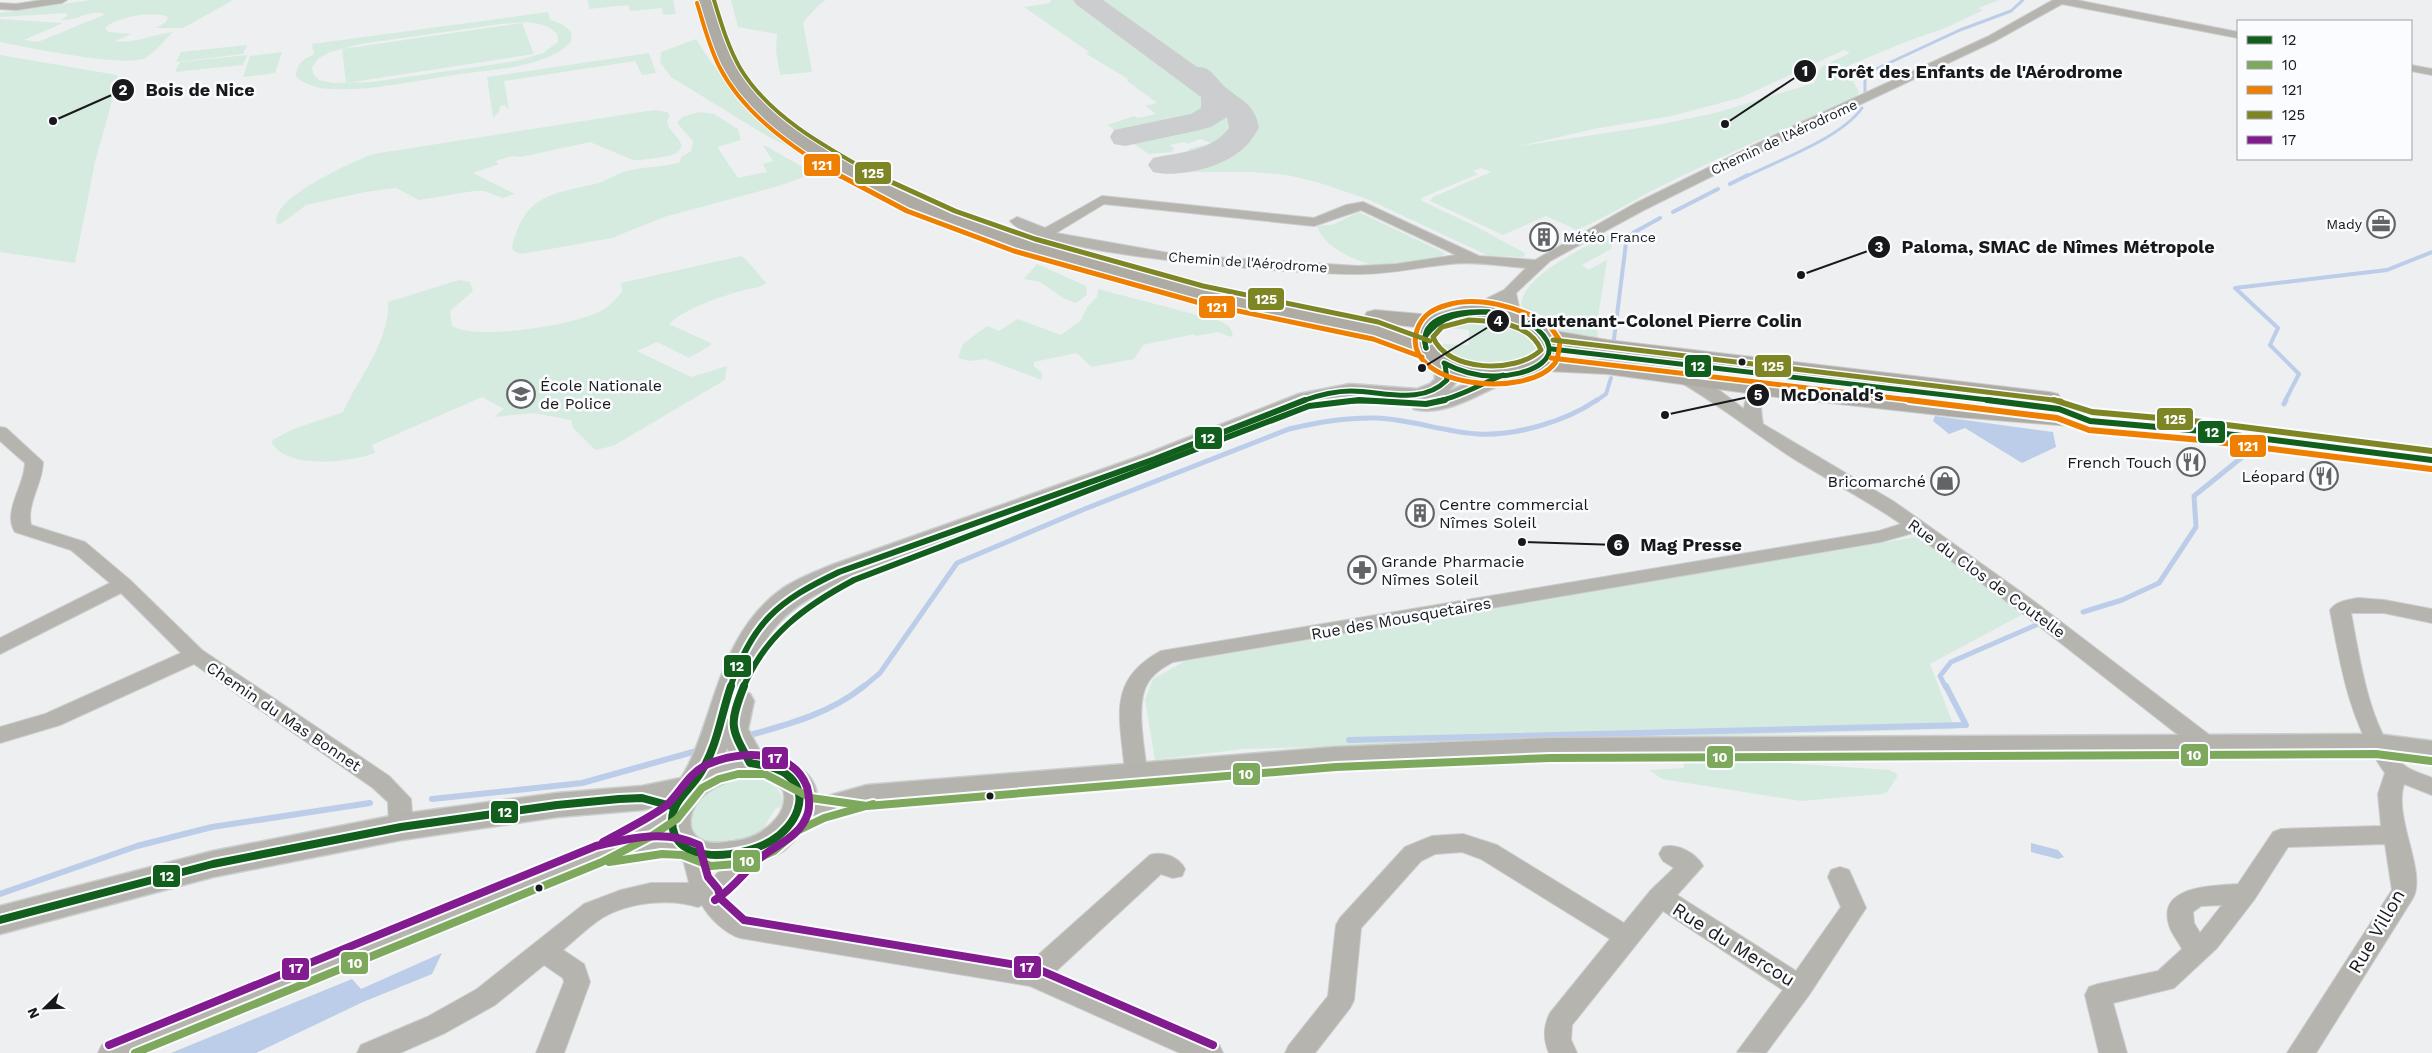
<svg xmlns="http://www.w3.org/2000/svg" width="2432" height="1053" viewBox="0 0 2432 1053" font-family="'Work Sans',sans-serif">
<rect width="100%" height="100%" fill="#edeff1"/>
<g fill="#d6ebdf" fill-rule="evenodd">
<path d="M91 0H233L183 28H156L166 22 168 17C154 10 116 17 105 28L108 32 131 34 115 41C136 44 153 34 173 32 164 40 155 53 145 58 125 68 26 47 0 42V19L63 23 24 40 38 42 106 14C86 9 79 21 61 20L67 16V13L0 17V13Z"/>
<polygon points="588,0 673,0 676,14 663,15 662,8 630,11 628,5 589,9"/>
<polygon points="731,0 826,0 820,4 803,22 812,72 780,75 776,51 777,34 738,27"/>
<path d="M1051 0H2000L1978 8 1983 10 1948 27 1908 41 1843 68 1854 70 1852 79 1859 92 1854 101C1786 126 1720 157 1655 189 1629 203 1604 218 1577 230L1546 216 1503 235 1430 201 1433 197 1491 172 1481 168 1473 171 1478 174 1421 198 1422 201 1475 226 1525 253 1524 257 1489 256 1367 199 1317 182 1287 175 1252 172H1178L1161 161 1164 157 1190 151 1188 149 1211 143 1200 139 1187 144 1185 142 1170 145 1175 149 1172 150 1173 152 1149 154 1107 125 1134 116 1138 118 1156 114 1145 106 1157 103 1126 80 1128 79 1085 53 1089 52 1024 7 1050 3ZM1844 50 1850 53 1821 67 1814 83 1715 113 1652 126 1515 147 1599 128 1671 116 1740 98Z"/>
<path d="M548 12 550 20C570 25 582 38 560 51 528 70 484 70 448 76 407 82 362 93 320 88 311 86 303 83 296 77 296 64 303 59 314 54L312 44ZM527 22C539 24 548 24 557 34L558 42 543 53 516 61 372 82 333 83 319 80 313 74 312 67 319 58 330 52 360 44 500 24Z"/>
<polygon points="522,23 534,54 346,83 342,49"/>
<path d="M696 39C725 87 763 124 808 156L767 136 671 77 660 62 661 52Z"/>
<polygon points="247,45 243,54 176,62 181,52"/>
<polygon points="282,52 275,73 243,77 250,56"/>
<polygon points="649,53 656,73 642,75 635,61 504,81 509,110 505,105 500,106 499,112 493,118 487,77"/>
<polygon points="0,55 117,75 118,80 95,162 75,263 0,252"/>
<polygon points="247,55 243,65 175,72 180,62"/>
<path d="M654 110 668 112 670 116 667 121C668 131 679 136 682 146L678 152 670 156 641 160H633L590 142 521 157 513 156 495 161 499 164 473 173 515 194 503 198 484 191H474L419 200 396 188 365 192 306 205 282 223 277 224C268 199 354 161 373 154Z"/>
<path d="M699 112 714 114 738 129 741 140 717 147 738 178 767 172 763 164 773 161 763 146H766L806 169 803 177 782 185 664 217 612 238 522 254 515 252 512 248C524 195 551 194 595 184 606 181 616 174 627 171 644 166 663 168 680 162L681 157 691 151 693 141 677 123 682 117Z"/>
<path d="M1359 212 1445 253 1442 256C1427 259 1403 267 1388 267 1365 266 1324 250 1317 226L1332 225Z"/>
<path d="M1617 231 1611 249 1582 265 1588 270 1607 260 1597 323 1598 338 1560 332 1521 306C1521 274 1592 244 1617 231Z"/>
<path d="M741 256C747 259 761 277 766 283 758 289 753 287 744 290 718 298 689 306 669 324L711 343 710 346 689 358 657 342 637 351 691 377 727 366 725 380 613 446 595 450 573 428 571 420 534 413 494 417 504 409 482 397 372 445 375 453C350 462 285 471 271 441L291 430 343 412C358 378 390 342 388 302L459 280 470 282 473 291 450 311 452 326C477 341 572 325 599 312 609 307 615 300 622 292L621 283Z"/>
<polygon points="1037,264 1086,286 1087,295 1076,303 1065,299 1040,282 1024,279"/>
<polygon points="1098,289 1220,321 1229,326 1233,334 1231,337 1218,332 1196,336 1194,334 1143,345 1134,359 1091,367 1077,353 1034,362 1034,366 1042,373 1042,380 986,359 969,361 958,358 963,344 987,326 999,331 1018,319 1061,335 1081,320 1087,307 1097,297"/>
<path d="M1482 316C1493 318 1505 319 1516 322 1532 328 1550 347 1530 361 1504 379 1454 369 1436 344L1469 345V330L1440 327 1451 321Z"/>
<polygon points="1916,537 2025,613 1930,664 1955,729 1243,749 1155,760 1145,700 1153,679 1185,661"/>
<polygon points="1743,760 1889,770 1897,774 1897,777 1887,792 1881,794 1801,801 1662,779 1649,770 1684,768 1683,762"/>
<path d="M755 777C772 784 781 786 784 806L775 809 765 826 769 831 737 842 734 839C722 841 722 845 707 843V840C681 835 688 802 707 790 722 781 738 778 755 777Z"/>
</g>
<g fill="#bbcde9">
<polygon points="1935,416 2053,432 2056,447 2022,463 1965,428 1949,434 1933,421"/>
<polygon points="2031,843 2058,850 2064,857 2058,859 2031,852"/>
<polygon points="442,953 432,974 363,1002 256,1053 171,1053 352,979 361,989"/>
</g>
<g fill="none" stroke-linecap="round" stroke-linejoin="round">
<g stroke="#bbcde9" stroke-width="3">
<polyline points="1865,96 1865,79 1876,69 1960,30 2011,11 2023,0"/>
<path d="M1745 177C1779 160 1841 138 1862 108"/>
</g>
<g stroke="#bbcde9" stroke-width="4">
<polyline points="1730,184 1748,175"/>
<polyline points="1673,212 1718,189"/>
<polyline points="1614,339 1626,243 1633,233 1660,218"/>
<polyline points="1596,401 1606,394 1611,378"/>
<polyline points="2285,401 2299,374 2270,345 2278,328 2235,288 2387,270 2432,252"/>
</g>
<g stroke="#bbcde9" stroke-width="5">
<polyline points="2284,404 2286,400"/>
<polyline points="2083,612 2122,600 2159,583 2196,527 2194,496 2246,454"/>
<path d="M862 688 880 673 957 563 1087 508 1289 429C1318 422 1346 417 1376 418 1410 419 1444 432 1478 434 1517 436 1566 421 1597 400"/>
<polyline points="1946,688 1940,676 1951,662 2036,625"/>
</g>
<g stroke="#bbcde9" stroke-width="6">
<path d="M750 735C790 724 831 713 864 686"/>
<polyline points="1349,740 1966,725 1946,686"/>
<polyline points="432,799 582,783 700,750"/>
<polyline points="0,894 137,846 212,827 370,803"/>
</g>
<path fill="#cccdce" fill-rule="evenodd" d="M1073 0H1103L1197 67C1212 67 1215 78 1225 87 1242 101 1255 104 1259 128 1253 137 1248 146 1239 152 1219 168 1177 178 1153 172L1148 165 1153 158C1179 152 1211 152 1229 128L1227 117 1211 127 1200 130 1125 146 1114 144 1110 137 1114 130 1191 114 1201 108V97L1077 5Z"/>
<defs>
<g id="street">
<polygon points="42,0 67,0 62,3 16,10 0,9 0,3 16,4"/>
<path d="M2053 0H2076L2238 32V38L2062 4 1995 41 1797 134 1644 210 1550 261 1516 293 1521 316 1513 321 1505 316 1503 302 1473 316 1465 311 1468 308 1504 290 1526 268C1501 266 1474 261 1450 264 1420 267 1390 274 1360 274 1308 275 1036 256 1010 221L1017 217 1045 228 1102 196 1314 218 1346 205 1363 202 1479 256 1535 260 1634 204 1789 128 1987 37ZM1104 204 1314 226 1361 210 1456 255 1396 264 1358 266 1180 255 1056 233Z"/>
<polygon points="2411,65 2432,69 2432,75 2411,71"/>
<path d="M1682 372 1719 390 1744 409C1744 396 1758 382 1772 385L1774 389C1761 407 1759 398 1763 424L1893 501 1923 522 2035 602 2216 740 2219 746 2216 752 2208 754 2200 752 2021 612 1913 533 1881 542 1173 662C1164 667 1155 672 1149 681 1134 702 1145 748 1147 773L1144 779 1136 781 1128 779 1125 773C1121 720 1105 681 1161 651L1879 531 1901 524C1867 500 1829 481 1794 459 1754 433 1717 403 1676 380L1674 377Z"/>
<path d="M0 427 6 428 43 462C43 483 26 504 31 525L85 542 130 580 202 650 389 776 411 799 413 827 409 833 401 836 393 833 389 827 388 802 373 788 194 664 60 725 0 743V727L45 714 181 653 121 593 0 654V638L110 583 71 550 15 532C2 512 25 485 25 463L0 441Z"/>
<path d="M2358 598 2384 600 2432 609V623L2384 613H2351C2360 660 2369 730 2404 765 2410 771 2424 774 2432 778V795L2404 784C2393 819 2427 871 2413 898L2316 1053H2287L2392 890 2385 844 2288 847 2254 900 2217 948 2174 988 2113 1003 2127 1053H2099L2085 995 2089 987 2098 984 2158 971 2182 949C2178 941 2171 933 2169 925 2157 885 2214 886 2238 884L2273 832 2281 829 2381 826 2378 794 2385 773C2350 724 2341 668 2330 610 2336 601 2348 600 2358 598ZM2222 905 2200 933 2194 923 2193 912 2201 906Z"/>
<path d="M674 802 682 805 686 811 682 817 646 838 662 836 684 837 701 844 712 878C728 866 741 837 763 844L767 851 763 858 724 896 747 919 1028 964 1150 855C1163 851 1179 857 1185 869L1182 876 1173 878 1161 874 1054 973 1219 1045 1223 1053H1180L1030 986 740 938C726 934 709 918 702 905L698 907C670 898 628 902 602 918 588 927 575 940 563 950L584 964 590 982 564 1053H536L564 982 563 978 544 965 495 1005 445 1033 400 1053H357L361 1045 427 1017 477 989 584 904 621 890 651 883H689L682 855 662 854 606 861 142 1053H98L102 1045 591 847Z"/>
<path d="M1463 834 1497 845 1624 923 1651 890 1674 868 1663 861 1659 854 1663 847C1677 843 1696 853 1703 866L1677 895 1796 971 1841 907 1828 877 1831 870 1840 867 1849 870 1866 908 1809 995 1766 1053 1737 1052 1783 990 1663 911 1572 1025 1571 1040 1577 1053H1549C1543 1039 1543 1027 1550 1013L1610 939 1481 859 1462 852 1435 854 1421 861 1361 928 1354 1000 1350 1008 1315 1053H1285L1289 1045 1328 996 1336 925 1340 918 1405 847 1432 836Z"/>
</g>
<path id="secondary" d="M1445 357 1453 359 1456 364 1458 380 1449 391 1503 368 1511 370 1514 375 1511 380C1481 392 1447 417 1414 409L1411 403 1356 398 1315 404 1164 464 849 578C785 609 766 623 745 692L750 694 754 701 748 729 761 753C785 759 817 769 817 799L867 785 1335 747 1550 738 2377 734 2432 741V763L2377 756 1550 760 1335 769 867 809C846 815 820 820 802 833 795 838 790 846 783 851 754 870 701 878 673 854 658 841 656 825 661 806L642 810 557 817 401 840 213 877 0 934V906L213 851 401 814 557 793 642 786 681 778C694 758 701 734 709 711 724 665 740 619 782 589 796 579 813 573 829 566L1146 454 1299 394 1350 384 1417 389 1430 384 1435 379 1434 364 1437 359ZM727 748 731 756 723 758ZM750 774 771 780 783 790C787 801 782 813 774 821 763 833 750 839 734 841 724 842 714 845 704 841 682 833 690 805 705 794 719 783 733 779 750 774Z"/>
<path id="primary" d="M697 0H713C722 28 729 56 746 80 764 104 788 122 811 138 899 200 1005 234 1108 262 1144 272 1179 283 1215 291 1275 305 1335 316 1395 328L1413 334 1416 327 1367 322 1364 317 1367 312 1375 310 1432 315 1464 306 1495 305 1536 316 1555 331 1608 340 2049 392 2058 394 2061 399 2058 404 2049 406 1608 354 1562 346 1559 358 1607 360 1776 383 1957 403 2120 414 2432 452V468L2120 430 1957 417 1776 397 1607 374 1546 371 1516 381 1491 383 1459 378 1436 369 1419 354 1388 340 1212 304 1039 256 961 229 889 200 824 165 772 127 744 100 730 81 713 51ZM1484 318C1505 320 1527 323 1539 342L1536 356C1513 377 1445 373 1434 339 1440 321 1467 318 1484 318Z"/>
</defs>
<use href="#street" stroke="#cccdce" stroke-width="2"/>
<use href="#secondary" stroke="#cccdce" stroke-width="3"/>
<use href="#primary" stroke="#cccdce" stroke-width="2"/>
<use href="#street" fill="#b6b4ae" fill-rule="evenodd"/>
<use href="#secondary" fill="#b5b3ad" fill-rule="evenodd"/>
<use href="#primary" fill="#aeaba5" fill-rule="evenodd"/>
<defs>
<g id="bus-1-far2">
<path d="M1426 348C1417 313 1465 311 1489 312"/>
<path d="M1426 348 1424 338C1440 315 1463 312 1489 312"/>
<polyline points="1552,349 1997,401"/>
<path d="M1444 363C1459 371 1475 376 1492 376 1527 377 1577 358 1530 323"/>
<path d="M1302 401C1316 396 1336 391 1351 391 1384 391 1421 406 1447 380L1445 364"/>
<polyline points="1350,401 1377,401"/>
<path d="M1439 401C1462 396 1481 384 1503 375"/>
</g>
<g id="bus-1-far1">
<polyline points="1987,400 2059,409 2090,421 2202,431 2432,460"/>
<path d="M730 688C752 622 778 601 839 572L1155 459 1305 400"/>
<path d="M743 688C765 635 805 606 854 580L1309 406 1359 400 1426 404 1445 400"/>
</g>
<g id="bus-1">
<path d="M731 686C721 715 717 747 701 772 692 788 672 801 672 820 672 869 744 857 771 841 795 827 813 794 786 774 776 767 762 765 750 763 731 728 728 726 744 686"/>
<polyline points="0,920 213,864 401,827 557,805 619,799 642,798 675,807"/>
</g>
<g id="bus-2">
<polyline points="609,862 662,854 682,855 711,866 736,864 759,858 774,851 797,831 824,818 873,804"/>
<polyline points="135,1053 602,862 650,837 677,819 702,788 719,779 738,774 765,774 811,798 867,806 1336,767 1550,758 2376,754 2431,761"/>
</g>
<path id="bus-3-far2" d="M697 3C704 25 709 47 720 68 745 116 796 150 841 177"/>
<g id="bus-3-far1">
<polyline points="839,175 907,211 1014,251 1200,303 1373,339 1422,357"/>
<path d="M1547 323C1519 308 1479 295 1447 305 1433 309 1422 315 1417 330 1399 387 1527 400 1555 363 1559 357 1559 348 1560 341L1550 326"/>
<polyline points="1551,358 1919,401"/>
</g>
<polyline id="bus-3" points="1909,400 2057,418 2089,430 2201,440 2431,469"/>
<path id="bus-4-far2" d="M714 0C721 23 728 47 740 68 770 118 829 149 879 177"/>
<g id="bus-4-far1">
<polyline points="876,175 955,211 1035,239 1203,286 1378,322 1430,341"/>
<path d="M1469 320C1495 321 1530 323 1541 350 1516 374 1447 372 1433 337L1442 327Z"/>
<polyline points="1553,340 2061,401"/>
</g>
<polyline id="bus-4" points="2054,400 2092,412 2203,422 2432,451"/>
<g id="bus-5">
<path d="M603 842C619 833 656 815 668 804 682 790 689 773 708 764 740 750 793 749 807 787 809 794 810 806 808 813 800 838 776 844 759 859 742 874 734 888 715 900"/>
<path d="M109 1045 596 846C630 838 666 829 699 845L708 877 718 889 721 899 744 920 1035 968 1213 1045"/>
</g>
</defs>
<use href="#bus-1-far2" stroke="#fafcff" stroke-width="8"/>
<use href="#bus-1-far1" stroke="#fafcff" stroke-width="10"/>
<use href="#bus-1" stroke="#fafcff" stroke-width="12"/>
<use href="#bus-2" stroke="#fafcff" stroke-width="12"/>
<use href="#bus-3-far2" stroke="#fafcff" stroke-width="6"/>
<use href="#bus-3-far1" stroke="#fafcff" stroke-width="8"/>
<use href="#bus-3" stroke="#fafcff" stroke-width="10"/>
<use href="#bus-4-far2" stroke="#fafcff" stroke-width="6"/>
<use href="#bus-4-far1" stroke="#fafcff" stroke-width="8"/>
<use href="#bus-4" stroke="#fafcff" stroke-width="10"/>
<use href="#bus-5" stroke="#fafcff" stroke-width="12"/>
<use href="#bus-1-far2" stroke="#125e1d" stroke-width="5"/>
<use href="#bus-1-far1" stroke="#125e1d" stroke-width="6"/>
<use href="#bus-1" stroke="#125e1d" stroke-width="8"/>
<use href="#bus-2" stroke="#7ea95d" stroke-width="8"/>
<use href="#bus-3-far2" stroke="#ee7f00" stroke-width="4"/>
<use href="#bus-3-far1" stroke="#ee7f00" stroke-width="5"/>
<use href="#bus-3" stroke="#ee7f00" stroke-width="6"/>
<use href="#bus-4-far2" stroke="#7e8525" stroke-width="4"/>
<use href="#bus-4-far1" stroke="#7e8525" stroke-width="5"/>
<use href="#bus-4" stroke="#7e8525" stroke-width="6"/>
<use href="#bus-5" stroke="#821b8f" stroke-width="8"/>
</g>
<defs>
<symbol id="office-ring" viewBox="-11 -11 22 22"><circle r="9.5" fill="#fafcff" stroke="#636465" stroke-width="1.5"/><path d="M-6-3h4V-5.5h4V-3h4V5H-6ZM-1-4.5V-3h2v-1.5ZM-6 0V1H6V0Z" fill="#636465"/></symbol>
<symbol id="building-ring" viewBox="-11 -11 22 22"><circle r="9.5" fill="#fafcff" stroke="#636465" stroke-width="1.5"/><path d="M-4-6H4V6H1V3H-1V6H-4ZM-2.5-4.3h1.7v1.8h-1.7ZM.8-4.3h1.7v1.8H.8ZM-2.5-1h1.7V.8h-1.7ZM.8-1h1.7V.8H.8Z" fill="#636465"/></symbol>
<symbol id="university-ring" viewBox="-11 -11 22 22"><circle r="9.5" fill="#fafcff" stroke="#636465" stroke-width="1.5"/><path d="M0-5L7-2L0 1L-7-2ZM-4 1L0 2.5L4 1V4Q0 6-4 4Z" fill="#636465"/></symbol>
<symbol id="restaurant-ring" viewBox="-11 -11 22 22"><circle r="9.5" fill="#fafcff" stroke="#636465" stroke-width="1.5"/><path d="M-5-6h1v4h1v-4h1v4h1v-4h1v5L-1.5 .5V6h-2V.5L-5-1ZM5-6V6H3V1.5H1.5Q1.5-4 5-6Z" fill="#636465"/></symbol>
<symbol id="shop-ring" viewBox="-11 -11 22 22"><circle r="9.5" fill="#fafcff" stroke="#636465" stroke-width="1.5"/><path d="M-5-2.5h2.3a2.7 3.5 0 0 1 5.4 0H5L5.5 6h-11ZM-1.5-2.5h3a1.5 2.3 0 0 0-3 0Z" fill="#636465"/></symbol>
<symbol id="pharmacy-ring" viewBox="-11 -11 22 22"><circle r="9.5" fill="#fafcff" stroke="#636465" stroke-width="1.5"/><path d="M-2-6h4v4h4v4h-4v4h-4v-4h-4v-4h4Z" fill="#636465"/></symbol>
</defs>
<g fill-rule="evenodd">
<use href="#office-ring" x="2365" y="208" width="32" height="32"/>
<use href="#building-ring" x="1528" y="221" width="32" height="32"/>
<use href="#university-ring" x="505" y="378" width="32" height="32"/>
<use href="#restaurant-ring" x="2175" y="446" width="32" height="32"/>
<use href="#restaurant-ring" x="2308" y="460" width="32" height="32"/>
<use href="#shop-ring" x="1929" y="465" width="32" height="32"/>
<use href="#building-ring" x="1404" y="497" width="32" height="32"/>
<use href="#pharmacy-ring" x="1346" y="554" width="32" height="32"/>
</g>
<g fill="#18191a" stroke="#fafcff" stroke-width="2">
<circle cx="1742" cy="362" r="4.5"/>
<circle cx="990" cy="796" r="4.5"/>
<circle cx="539" cy="888" r="4.5"/>
</g>
<g text-anchor="middle" stroke-width="5" stroke-linejoin="round" paint-order="stroke">
<g font-size="14" fill="#18191a" stroke="#fafcff">
<text transform="translate(1784 137) rotate(-25)" y="5">Chemin de l'Aérodrome</text>
<text transform="translate(1248 262) rotate(4)" y="5">Chemin de l'Aérodrome</text>
</g>
<g font-size="14" fill="#18191a" stroke="#fafcff" text-anchor="end">
<text x="2362" y="229">Mady</text>
<text x="1563" y="242" text-anchor="start">Météo France</text>
</g>
<g font-size="16" fill="#18191a" stroke="#fafcff" text-anchor="start">
<text x="540" y="391">École Nationale<tspan x="540" dy="18">de Police</tspan></text>
<text x="2172" y="468" text-anchor="end">French Touch</text>
<text x="2305" y="482" text-anchor="end">Léopard</text>
<text x="1926" y="487" text-anchor="end">Bricomarché</text>
<text x="1439" y="510">Centre commercial<tspan x="1439" dy="18">Nîmes Soleil</tspan></text>
<text x="1381" y="567">Grande Pharmacie<tspan x="1381" dy="18">Nîmes Soleil</tspan></text>
</g>
<g font-size="16" fill="#18191a" stroke="#fafcff">
<text transform="translate(1987 578) rotate(36)" y="6">Rue du Clos de Coutelle</text>
<text transform="translate(1401 618) rotate(-10)" y="6">Rue des Mousquetaires</text>
<text transform="translate(284 716) rotate(34)" y="6">Chemin du Mas Bonnet</text>
</g>
<g font-size="19" fill="#18191a" stroke="#fafcff">
<text transform="translate(2376 931) rotate(-60)" y="7">Rue Villon</text>
<text transform="translate(1734 944) rotate(32)" y="7">Rue du Mercou</text>
</g>
</g>
<path fill="none" stroke="#18191a" stroke-width="2" d="M1725 124L1805 71M53 121L123 90M1801 275L1879 247M1422 368L1498 321M1665 415L1758 395M1522 542L1618 545"/>
<g fill="#18191a" stroke="#fafcff" stroke-width="2">
<circle cx="1725" cy="124" r="5"/>
<circle cx="53" cy="121" r="5"/>
<circle cx="1801" cy="275" r="5"/>
<circle cx="1422" cy="368" r="5"/>
<circle cx="1665" cy="415" r="5"/>
<circle cx="1522" cy="542" r="5"/>
<circle cx="1805" cy="71" r="12"/>
<circle cx="123" cy="90" r="12"/>
<circle cx="1879" cy="247" r="12"/>
<circle cx="1498" cy="321" r="12"/>
<circle cx="1758" cy="395" r="12"/>
<circle cx="1618" cy="545" r="12"/>
</g>
<g font-size="15" text-anchor="middle" font-weight="bold" fill="#fff">
<text x="1805" y="76">1</text>
<text x="123" y="95">2</text>
<text x="1879" y="252">3</text>
<text x="1498" y="326">4</text>
<text x="1758" y="400">5</text>
<text x="1618" y="550">6</text>
</g>
<g font-size="18" text-anchor="middle" font-weight="bold" fill="#18191a" stroke="#fafcff" stroke-width="5" stroke-linejoin="round" paint-order="stroke">
<text x="1975" y="78">Forêt des Enfants de l'Aérodrome</text>
<text x="200" y="96">Bois de Nice</text>
<text x="2058" y="253">Paloma, SMAC de Nîmes Métropole</text>
<text x="1661" y="327">Lieutenant-Colonel Pierre Colin</text>
<text x="1832" y="401">McDonald's</text>
<text x="1691" y="551">Mag Presse</text>
</g>
<g stroke="#fafcff" stroke-width="2">
<rect x="803" y="153" width="38" height="24" rx="5" fill="#ee7f00"/>
<rect x="854" y="161" width="38" height="24" rx="5" fill="#7e8525"/>
<rect x="1247" y="287" width="38" height="24" rx="5" fill="#7e8525"/>
<rect x="1198" y="295" width="38" height="24" rx="5" fill="#ee7f00"/>
<rect x="1754" y="354" width="38" height="24" rx="5" fill="#7e8525"/>
<rect x="1684" y="354" width="28" height="24" rx="5" fill="#125e1d"/>
<rect x="2156" y="407" width="38" height="24" rx="5" fill="#7e8525"/>
<rect x="2197" y="420" width="29" height="24" rx="5" fill="#125e1d"/>
<rect x="1194" y="426" width="29" height="24" rx="5" fill="#125e1d"/>
<rect x="2229" y="434" width="38" height="24" rx="5" fill="#ee7f00"/>
<rect x="723" y="654" width="29" height="24" rx="5" fill="#125e1d"/>
<rect x="2180" y="743" width="29" height="24" rx="5" fill="#7ea95d"/>
<rect x="1706" y="745" width="28" height="24" rx="5" fill="#7ea95d"/>
<rect x="761" y="746" width="28" height="24" rx="5" fill="#821b8f"/>
<rect x="1232" y="762" width="29" height="24" rx="5" fill="#7ea95d"/>
<rect x="490" y="800" width="29" height="24" rx="5" fill="#125e1d"/>
<rect x="732" y="849" width="29" height="24" rx="5" fill="#7ea95d"/>
<rect x="152" y="864" width="29" height="24" rx="5" fill="#125e1d"/>
<rect x="340" y="951" width="29" height="24" rx="5" fill="#7ea95d"/>
<rect x="1013" y="955" width="29" height="24" rx="5" fill="#821b8f"/>
<rect x="281" y="957" width="29" height="24" rx="5" fill="#821b8f"/>
</g>
<g font-size="14" text-anchor="middle" font-weight="bold" fill="#fff">
<text x="822" y="170">121</text>
<text x="873" y="178">125</text>
<text x="1266" y="304">125</text>
<text x="1217" y="312">121</text>
<text x="1773" y="371">125</text>
<text x="1698" y="371">12</text>
<text x="2175" y="424">125</text>
<text x="2212" y="437">12</text>
<text x="1208" y="443">12</text>
<text x="2248" y="451">121</text>
<text x="737" y="671">12</text>
<text x="2194" y="760">10</text>
<text x="1720" y="762">10</text>
<text x="775" y="763">17</text>
<text x="1246" y="779">10</text>
<text x="505" y="817">12</text>
<text x="747" y="866">10</text>
<text x="167" y="881">12</text>
<text x="355" y="968">10</text>
<text x="1027" y="972">17</text>
<text x="296" y="973">17</text>
</g>
<rect x="2237" y="20" width="175" height="140" fill="#fafcff" stroke="#a0a1a3"/>
<rect x="2247" y="36" width="25" height="8" fill="#125e1d" stroke="#a0a1a3"/>
<text x="2282" y="45" font-size="15" fill="#18191a">12</text>
<rect x="2247" y="61" width="25" height="8" fill="#7ea95d" stroke="#a0a1a3"/>
<text x="2282" y="70" font-size="15" fill="#18191a">10</text>
<rect x="2247" y="86" width="25" height="8" fill="#ee7f00" stroke="#a0a1a3"/>
<text x="2282" y="95" font-size="15" fill="#18191a">121</text>
<rect x="2247" y="111" width="25" height="8" fill="#7e8525" stroke="#a0a1a3"/>
<text x="2282" y="120" font-size="15" fill="#18191a">125</text>
<rect x="2247" y="136" width="25" height="8" fill="#821b8f" stroke="#a0a1a3"/>
<text x="2282" y="145" font-size="15" fill="#18191a">17</text>
<g transform="translate(45 1008) rotate(247)" stroke="#fafcff" stroke-width="4" paint-order="stroke">
<path d="M0-4L9 19L0 12L-9 19Z" fill="#18191a"/>
<text y="-8" font-size="14" font-weight="bold" text-anchor="middle" fill="#18191a">N</text>
</g>
</svg>
